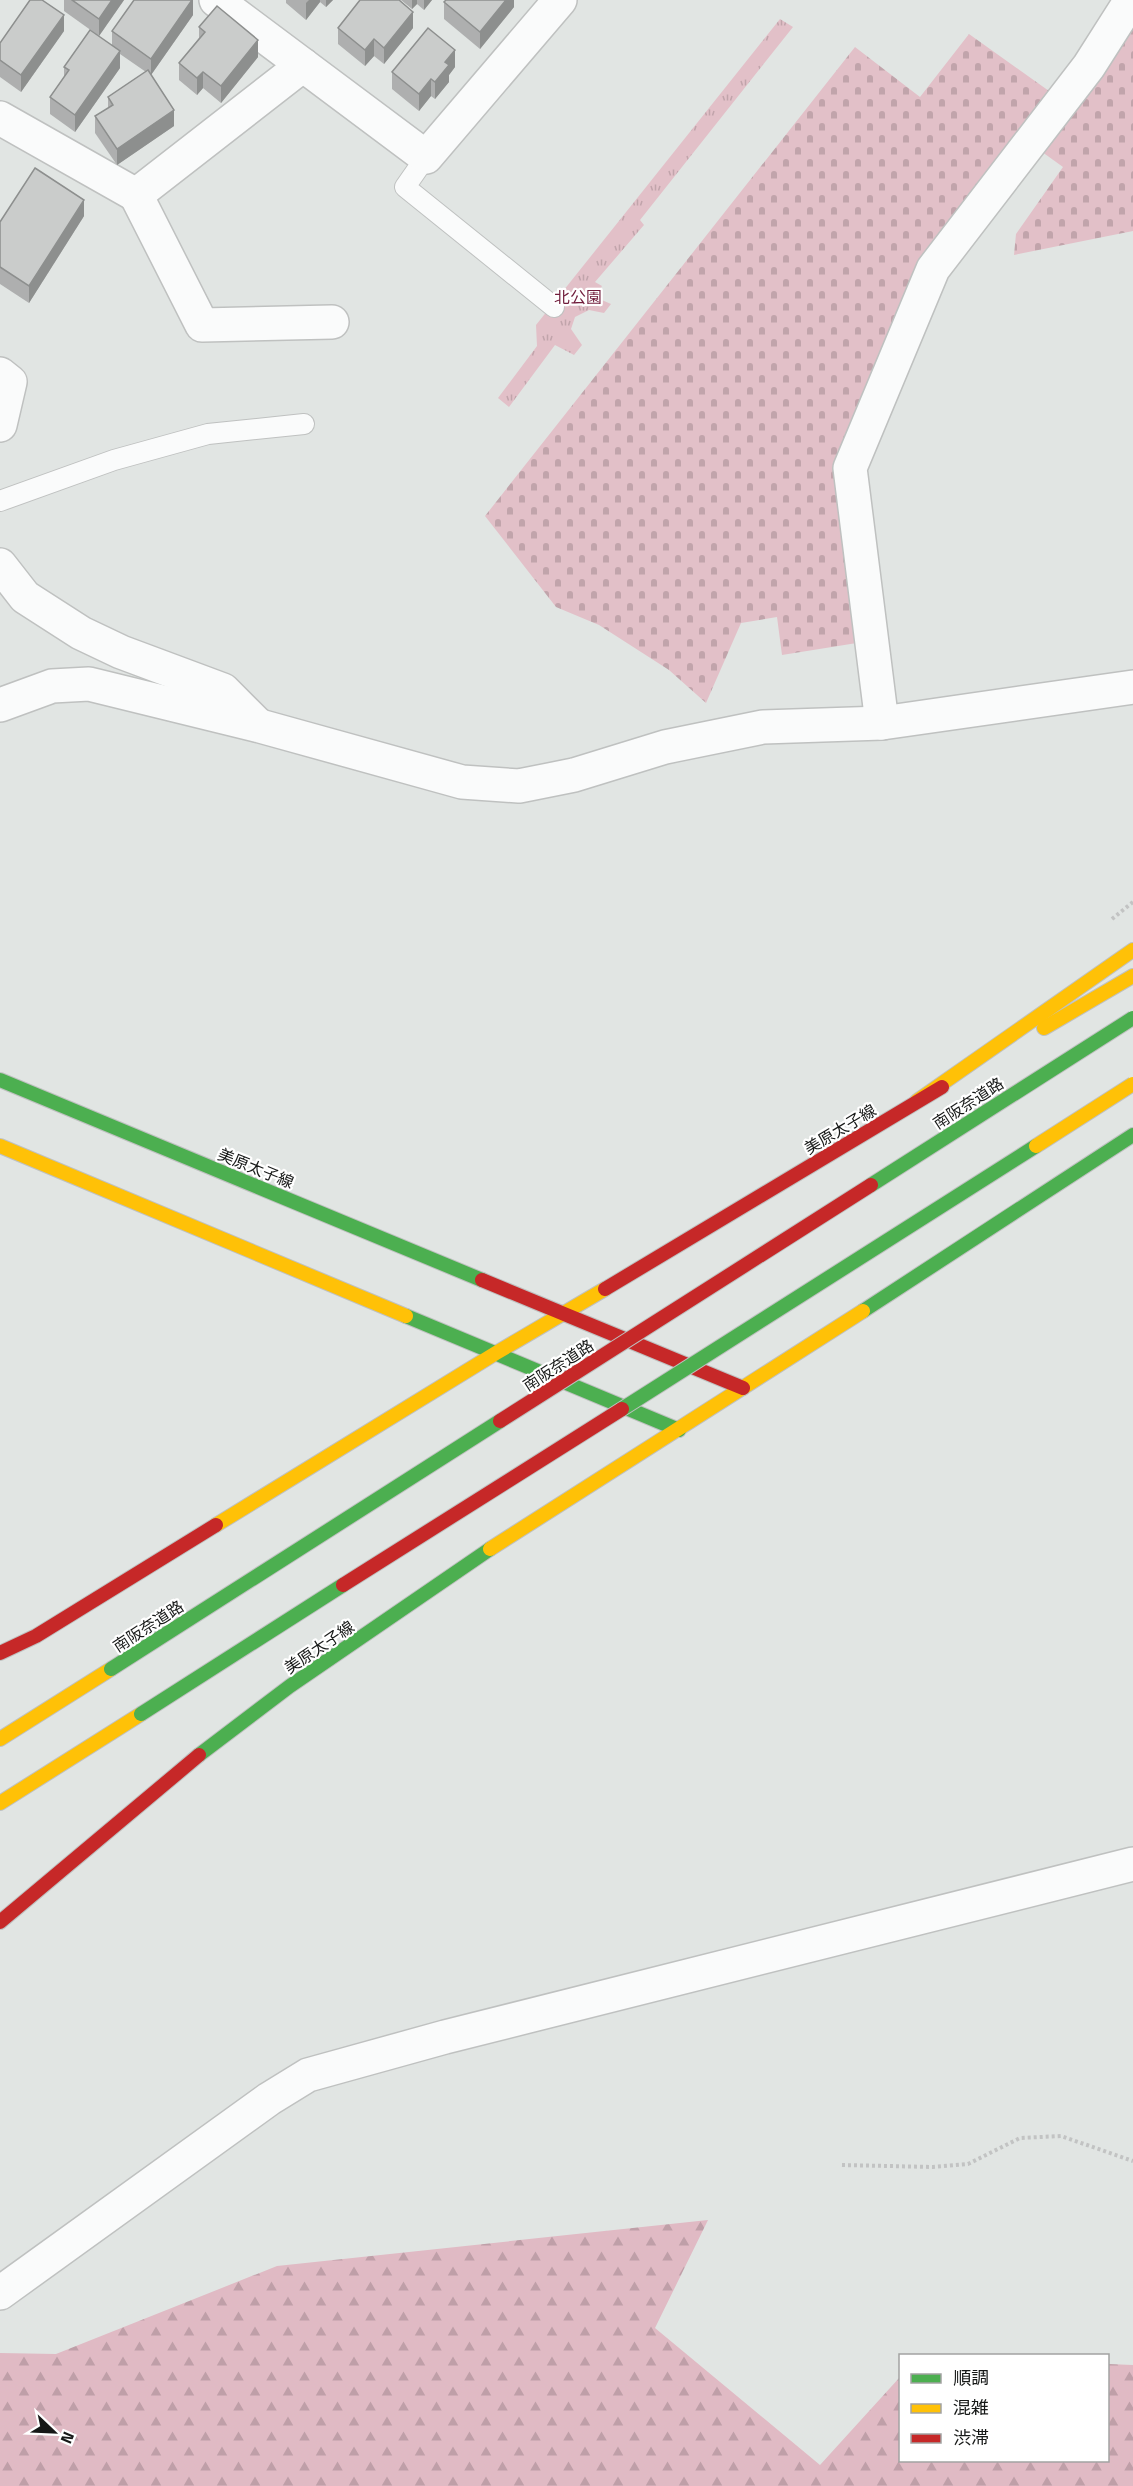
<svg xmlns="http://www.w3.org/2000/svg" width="1133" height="2486" viewBox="0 0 1133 2486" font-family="'Titillium Web','Noto Sans JP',sans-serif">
<defs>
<pattern id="grass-tufts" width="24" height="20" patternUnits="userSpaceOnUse" patternTransform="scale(1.5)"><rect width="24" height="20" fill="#e2c0c8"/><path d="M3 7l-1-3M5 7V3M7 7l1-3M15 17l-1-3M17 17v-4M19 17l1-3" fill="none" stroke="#c1a4ab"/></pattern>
<pattern id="forest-firs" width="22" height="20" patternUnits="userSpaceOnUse" patternTransform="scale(1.5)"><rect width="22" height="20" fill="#e0bac4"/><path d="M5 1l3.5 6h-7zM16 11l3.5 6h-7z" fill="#bf9fa8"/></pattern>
<pattern id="cemetery-stones" width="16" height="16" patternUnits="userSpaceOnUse" patternTransform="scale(1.5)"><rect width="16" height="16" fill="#e2c0c8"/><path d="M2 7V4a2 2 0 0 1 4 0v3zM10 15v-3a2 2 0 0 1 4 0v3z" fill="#c1a4ab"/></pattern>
</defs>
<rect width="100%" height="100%" fill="#e1e5e3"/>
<polygon fill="url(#grass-tufts)" points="780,19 793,27 640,220 644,225 595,282 602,286 595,297 611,304 604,313 589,310 575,317 571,329 582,345 574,355 555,345 509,407 498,398 537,346 536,325"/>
<polygon fill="url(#forest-firs)" points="708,2220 655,2328 820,2465 900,2377 900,2460 1108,2460 1108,2364 1133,2365 1133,2486 0,2486 0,2353 56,2354 277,2266"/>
<g fill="url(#cemetery-stones)">
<polygon points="1133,15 1133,231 1014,255 1016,234 1063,167 1038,149"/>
<polygon points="969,34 1049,91 835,463 863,642 782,655 777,617 741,623 706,703 669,670 599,625 556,607 485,516 855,47 920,97"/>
</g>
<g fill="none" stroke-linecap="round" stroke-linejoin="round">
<defs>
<g id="lane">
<polyline points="426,157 405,187 554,307"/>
<polyline points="0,501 114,460 208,434 304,424"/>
</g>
<g id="street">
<polyline points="216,0 426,157 560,0"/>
<polyline points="0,118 136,195 303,65"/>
<polyline points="136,195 202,325 332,322"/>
<polyline points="0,374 10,382 0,425"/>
<polyline points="0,565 25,597 81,633 121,652 223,690 258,725"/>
<polyline points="0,705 52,686 89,684 260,726 462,782 519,786 574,775 665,747 763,727 882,723 1133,687"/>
<polyline points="882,723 850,468 933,269 1089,66 1131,0"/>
<polyline points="0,2293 269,2099 308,2075 445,2037 1133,1864"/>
</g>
<g id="fast">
<polyline points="0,1080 482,1280"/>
<polyline points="863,1311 1133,1135"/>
<polyline points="406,1316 679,1430"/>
<polyline points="199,1755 290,1686 490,1549"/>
</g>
<g id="slow">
<polyline points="1044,1028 1133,976"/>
<polyline points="917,1101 1133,950"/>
<polyline points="0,1146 406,1316"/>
<polyline points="216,1525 496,1353 605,1289"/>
<polyline points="490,1549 863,1311"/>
<polyline points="0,1739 111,1669"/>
<polyline points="0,1803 141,1714"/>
</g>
<g id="jam">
<polyline points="482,1280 743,1388"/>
<polyline points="605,1289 942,1087"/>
<polyline points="0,1653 36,1636 216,1525"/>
<polyline points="0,1922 199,1755"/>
</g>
</defs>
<use href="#lane" stroke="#bfc1c0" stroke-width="22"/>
<use href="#street" stroke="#bfc1c0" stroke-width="36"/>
<use href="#fast" stroke="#bfc1c0" stroke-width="16"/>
<use href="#slow" stroke="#bfc1c0" stroke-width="16"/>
<use href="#jam" stroke="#bfc1c0" stroke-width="16"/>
<g stroke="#c2c3c3" stroke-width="4" stroke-dasharray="3 3" stroke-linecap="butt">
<polyline points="1112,919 1133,902"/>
<polyline points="842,2165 933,2167 968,2164 1020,2138 1061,2136 1133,2161"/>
</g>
<use href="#lane" stroke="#fafbfb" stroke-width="20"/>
<use href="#street" stroke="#fafbfb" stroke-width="33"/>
<use href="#fast" stroke="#4caf50" stroke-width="14"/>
<use href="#slow" stroke="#ffc107" stroke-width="14"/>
<use href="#jam" stroke="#c62828" stroke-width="14"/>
<defs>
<g id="fast-bridge">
<polyline points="871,1185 1133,1018"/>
<polyline points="622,1409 1036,1146"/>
<polyline points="111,1669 500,1421"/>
<polyline points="141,1714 343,1585"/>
</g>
<polyline id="slow-bridge" points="1036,1146 1133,1084"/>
<g id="jam-bridge">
<polyline points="500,1421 871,1185"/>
<polyline points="343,1585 622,1409"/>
</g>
</defs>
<use href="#fast-bridge" stroke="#bfc1c0" stroke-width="16" stroke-linecap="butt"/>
<use href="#slow-bridge" stroke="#bfc1c0" stroke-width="16" stroke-linecap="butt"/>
<use href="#jam-bridge" stroke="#bfc1c0" stroke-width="16" stroke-linecap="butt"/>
<use href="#fast-bridge" stroke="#4caf50" stroke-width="14"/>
<use href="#slow-bridge" stroke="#ffc107" stroke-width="14"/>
<use href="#jam-bridge" stroke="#c62828" stroke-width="14"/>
</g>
<g fill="#aeafaf">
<polygon points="64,0 124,0 99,36 64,11"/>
<polygon points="193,0 193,15 151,75 174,126 117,165 95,133 95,116 108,108 108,97 146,72 120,54 120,68 75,132 50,114 50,97 64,78 64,67 112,45 112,31"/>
<polygon points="286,0 333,0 326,7 320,2 306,20 286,3"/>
<polygon points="401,0 432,0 424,10 417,4 412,9"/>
<polygon points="514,0 514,7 480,49 444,19 444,2"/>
<polygon points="199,27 258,57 221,103 203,88 197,95 179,80 179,63 199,38"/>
<polygon points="338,28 413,28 384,64 374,56 365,66 338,44"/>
<polygon points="64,31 21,92 0,77 0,43"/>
<polygon points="455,67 449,75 449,82 435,99 431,96 419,111 392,89 392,72"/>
<polygon points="84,216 29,303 0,284 0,222"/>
</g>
<g fill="#8d8f8e">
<polygon points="112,0 124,0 99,36 99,19"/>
<polygon points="192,0 193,0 193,15 151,75 151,59"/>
<polygon points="309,0 320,0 320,2 306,20 306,3"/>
<polygon points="326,0 333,0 326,7"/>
<polygon points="412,0 417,0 417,4 412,9"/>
<polygon points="424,0 432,0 424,10"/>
<polygon points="506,0 514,0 514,7 480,49 480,32"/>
<polygon points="413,12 413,28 384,64 384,48"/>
<polygon points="64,15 64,31 21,92 21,75"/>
<polygon points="374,39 374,56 365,66 365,50"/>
<polygon points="258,40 258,57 221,103 221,86"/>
<polygon points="455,50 455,67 449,75 449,82 435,99 435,82 445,62"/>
<polygon points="120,51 120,68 75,132 75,115"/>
<polygon points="203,72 203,88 197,95 197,78"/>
<polygon points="431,79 431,96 419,111 419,94"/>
<polygon points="174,110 174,126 117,165 117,149"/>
<polygon points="84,200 84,216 29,303 29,286"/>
</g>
<g fill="#cacccb" stroke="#8d8f8e" stroke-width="1.5">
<polygon points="30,0 42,0 64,15 21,75 0,60 0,43"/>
<polygon points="72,0 112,0 99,19"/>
<polygon points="134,0 192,0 151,59 112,31"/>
<polygon points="360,0 399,0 413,12 384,48 374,39 365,50 338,28"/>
<polygon points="446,0 506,0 480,32 444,2"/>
<polygon points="217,6 258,40 221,86 203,72 197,78 179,63 205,32 199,27"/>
<polygon points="428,28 455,50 445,62 449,65 435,82 431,79 419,94 392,72"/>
<polygon points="90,30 120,51 75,115 50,97 69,70 64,67"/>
<polygon points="148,70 174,110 117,149 95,116 113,105 108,97"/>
<polygon points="35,168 84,200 29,286 0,267 0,222"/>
</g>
<g text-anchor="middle" stroke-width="4.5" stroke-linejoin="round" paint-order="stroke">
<g font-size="16" fill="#701c3b" stroke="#fff">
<text x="578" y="303">北公園</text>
</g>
<g font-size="16" fill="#161817" stroke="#fff">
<text transform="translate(968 1103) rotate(-33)" y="6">南阪奈道路</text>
<text transform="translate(840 1129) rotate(-31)" y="6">美原太子線</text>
<text transform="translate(256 1168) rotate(22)" y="6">美原太子線</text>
<text transform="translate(558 1365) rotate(-33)" y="6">南阪奈道路</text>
<text transform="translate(148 1626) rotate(-33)" y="6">南阪奈道路</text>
<text transform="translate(319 1647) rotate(-34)" y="6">美原太子線</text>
</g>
</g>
<rect x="899" y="2354" width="210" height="108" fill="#ffffff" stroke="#a2a3a2" stroke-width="1.5"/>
<rect x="911" y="2374" width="30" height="9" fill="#4caf50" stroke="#a2a3a2" stroke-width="1.5"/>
<text x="953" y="2384" font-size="18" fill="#161817">順調</text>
<rect x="911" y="2404" width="30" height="9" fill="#ffc107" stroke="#a2a3a2" stroke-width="1.5"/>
<text x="953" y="2414" font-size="18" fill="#161817">混雑</text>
<rect x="911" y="2434" width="30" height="9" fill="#c62828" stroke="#a2a3a2" stroke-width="1.5"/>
<text x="953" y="2444" font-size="18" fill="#161817">渋滞</text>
<g transform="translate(54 2432) rotate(113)" stroke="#ffffff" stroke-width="4.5" paint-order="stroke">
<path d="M0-4.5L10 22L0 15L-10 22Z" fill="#161817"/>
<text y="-9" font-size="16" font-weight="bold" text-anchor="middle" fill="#161817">N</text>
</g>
</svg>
